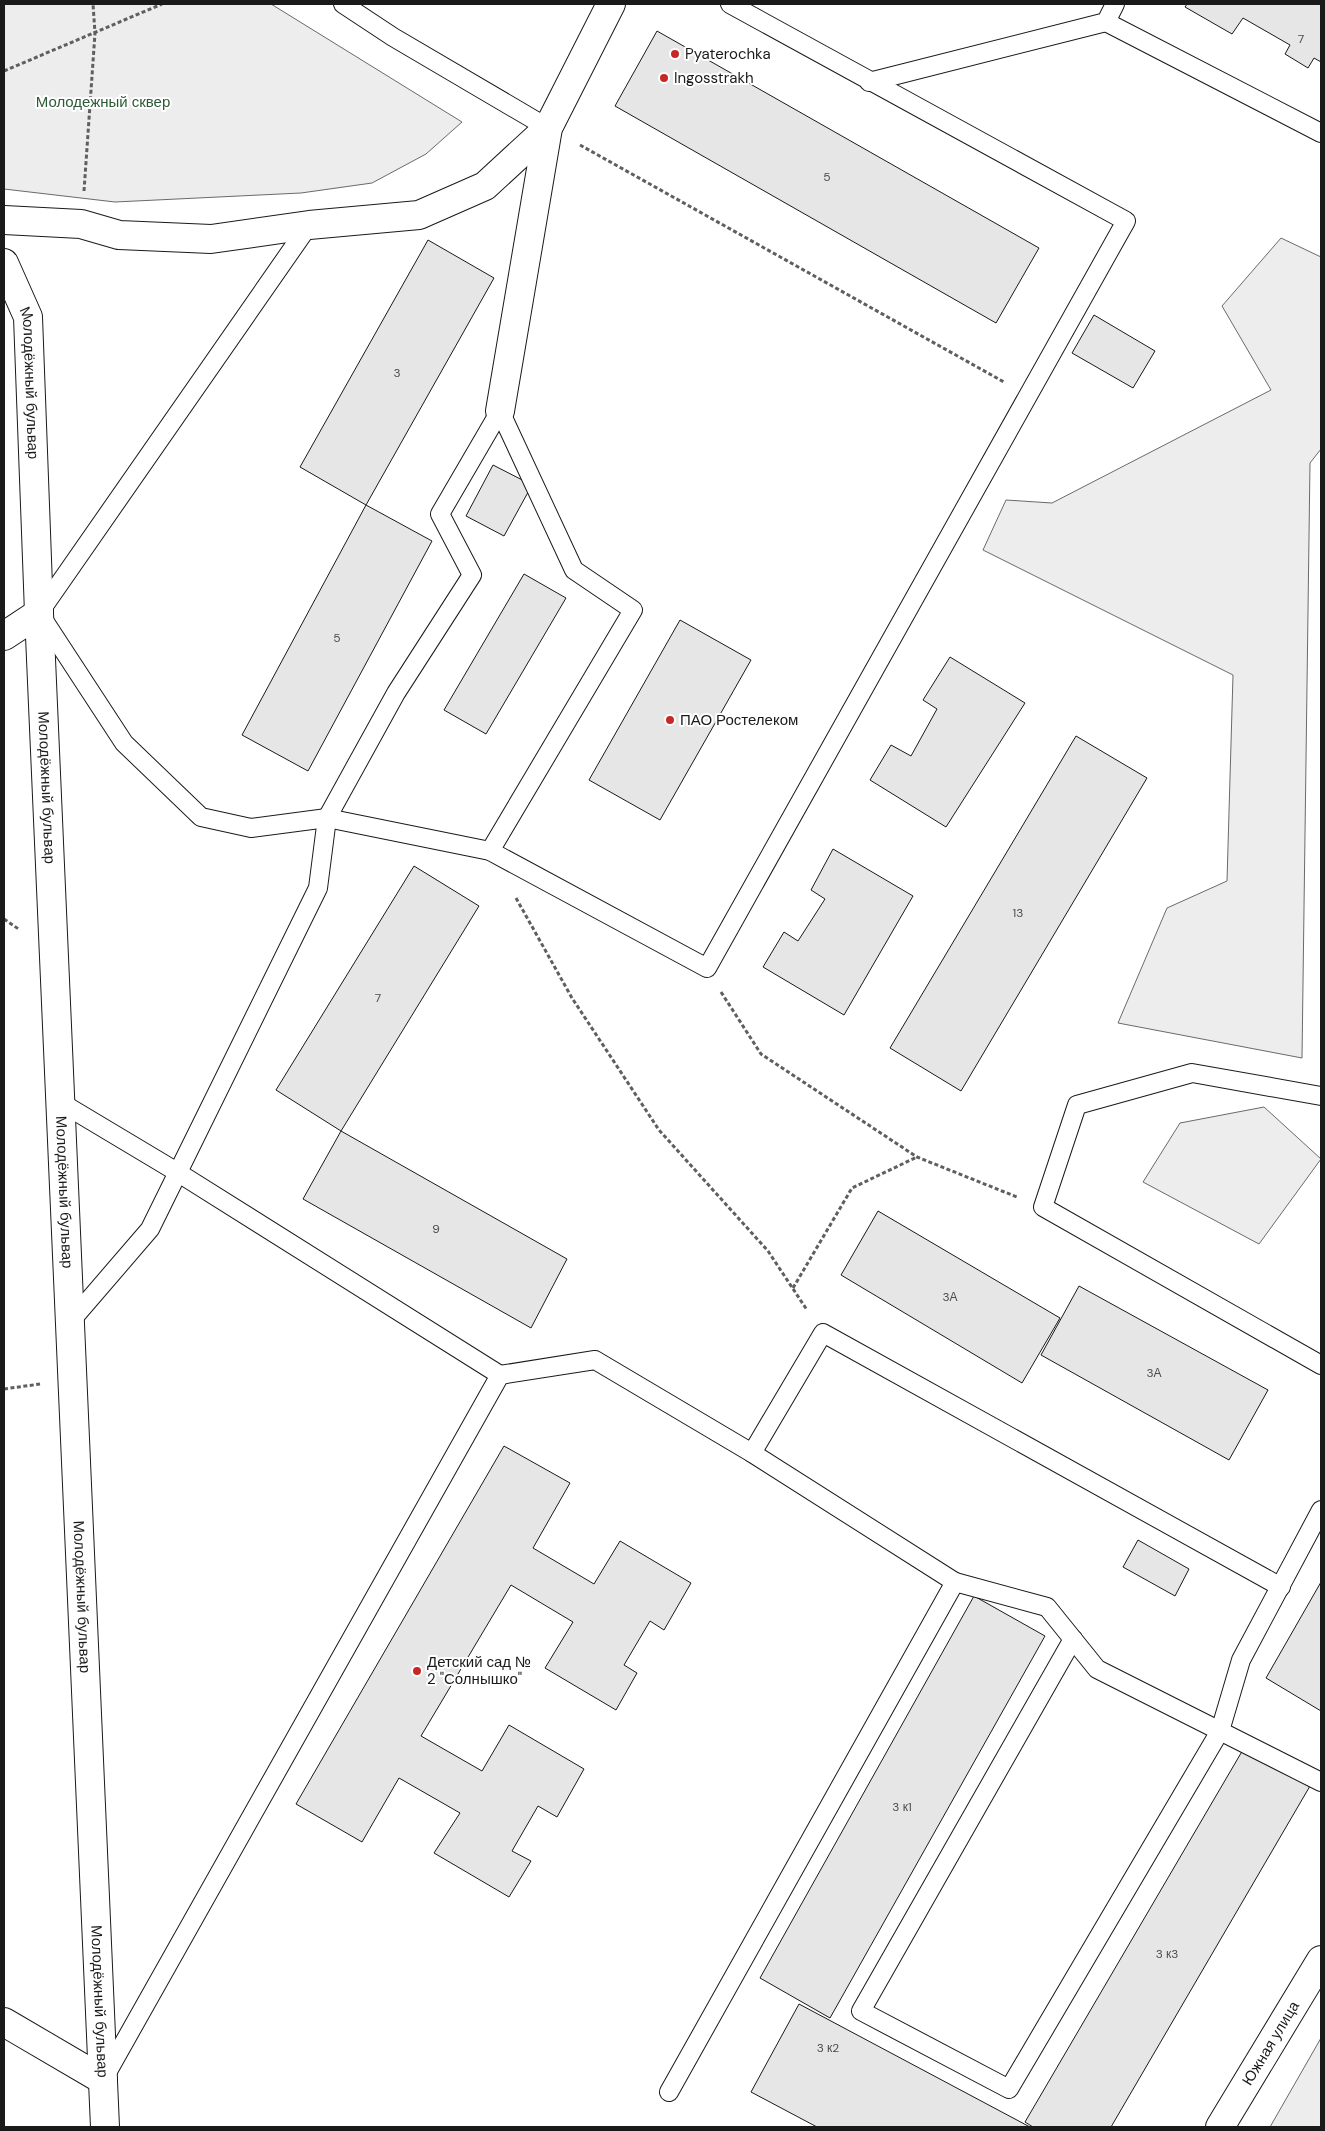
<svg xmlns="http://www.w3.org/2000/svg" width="1325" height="2131" viewBox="0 0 1325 2131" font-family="'DM Sans',sans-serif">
<rect width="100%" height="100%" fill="#fff"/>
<g fill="#ededed" stroke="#6a6a6a">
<polygon points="4,4 271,4 462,122 426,154 372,183 301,193 115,202 4,189"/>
<polygon points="1281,238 1321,257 1321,449 1310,463 1302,1058 1118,1023 1167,908 1227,881 1233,675 983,550 1006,500 1052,503 1271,390 1222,306"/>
<polygon points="1264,1107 1321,1159 1259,1244 1143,1182 1180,1123"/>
<polygon points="1321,2038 1321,2127 1270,2127"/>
</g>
<g fill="#e6e6e6" stroke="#1a1a1a">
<polygon points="1187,4 1321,4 1321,62 1314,58 1308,68 1285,54 1290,45 1243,18 1232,34 1185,7"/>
<polygon points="657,31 1039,248 996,323 615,106"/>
<polygon points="428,240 494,278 366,505 300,467"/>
<polygon points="1094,315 1155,351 1133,388 1072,353"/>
<polygon points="493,465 532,485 504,536 466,516"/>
<polygon points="366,505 432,541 308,771 242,735"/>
<polygon points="524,574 566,598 486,734 444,710"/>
<polygon points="680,620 751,660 660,820 589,780"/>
<polygon points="950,657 1025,703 946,827 870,780 891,745 911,756 937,709 923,700"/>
<polygon points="1076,736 1147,778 961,1091 890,1048"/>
<polygon points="833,849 913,896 844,1015 763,967 784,932 798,941 825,899 811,890"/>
<polygon points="414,866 479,906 341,1131 276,1090"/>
<polygon points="341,1131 567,1259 531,1328 303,1199"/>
<polygon points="878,1211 1060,1318 1022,1383 841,1275"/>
<polygon points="1079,1286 1268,1390 1229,1460 1041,1355"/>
<polygon points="504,1446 570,1483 533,1548 594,1584 620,1541 691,1583 664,1630 650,1621 624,1665 637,1673 616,1710 545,1668 573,1622 511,1585 421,1736 482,1771 509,1725 584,1769 557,1817 538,1806 512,1851 531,1861 509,1897 434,1853 460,1813 399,1778 362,1842 296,1804"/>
<polygon points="1138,1540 1189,1569 1175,1596 1123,1567"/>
<polygon points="1321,1582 1321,1711 1266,1678"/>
<polygon points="974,1596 1045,1636 830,2018 760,1978"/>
<polygon points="1244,1748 1310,1786 1111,2127 1033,2127 1025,2122"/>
<polygon points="799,2004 1030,2127 817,2127 751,2092"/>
</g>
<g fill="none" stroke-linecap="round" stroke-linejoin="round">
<defs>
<g id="service">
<polyline points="343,4 393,37 548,128"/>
<polyline points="1106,22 1321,133"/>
<polyline points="869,82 1106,22 1115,4"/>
<polyline points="309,225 39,613 124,743 201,817 251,828 327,818 490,851 707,968 1126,221 730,4"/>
<polyline points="490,851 633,610 574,570 500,411"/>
<polyline points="1321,1096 1192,1073 1077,1105 1043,1207 1321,1365"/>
<polyline points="60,1102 177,1172 500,1375"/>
<polyline points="70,1322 150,1229 318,888 327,818 396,693 472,575 440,514 500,411"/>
<polyline points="955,1582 1047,1607 1097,1669 1321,1782"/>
<polyline points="1073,1639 861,2011 1009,2089 1220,1731 1241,1660 1321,1510"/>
<polyline points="104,2078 500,1375 595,1360 752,1453 823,1333 1281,1587"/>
<polyline points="669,2092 955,1582 752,1453"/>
</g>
<g id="minor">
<polyline points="4,220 81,224 119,235 211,239 309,225 419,215 485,186 548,128"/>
<path id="s1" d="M4 263 28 317 39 613 105 2127"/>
<polyline points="500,411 548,128 611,4"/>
<polyline points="4,636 39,613"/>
<polyline points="4,2022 103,2080"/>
</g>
<g id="tertiary">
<path id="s2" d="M1220 2127 1321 1960"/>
</g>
</defs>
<use href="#service" stroke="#1a1a1a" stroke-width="20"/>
<use href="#minor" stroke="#1a1a1a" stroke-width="30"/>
<use href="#tertiary" stroke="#1a1a1a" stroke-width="30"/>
<g stroke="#5f5f5f" stroke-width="3" stroke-dasharray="4 2.5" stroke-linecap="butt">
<polyline points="4,71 162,4"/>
<polyline points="580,145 1004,382"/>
<polyline points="84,191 95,33 93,4"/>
<polyline points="516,898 572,998 659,1130 768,1251 807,1310"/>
<polyline points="4,919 20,930"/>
<polyline points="721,992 761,1054 917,1157 1017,1197"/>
<polyline points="793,1288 852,1188 917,1157"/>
<polyline points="4,1389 40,1384"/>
</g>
<use href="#service" stroke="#fff" stroke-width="18"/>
<use href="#minor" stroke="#fff" stroke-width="28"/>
<use href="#tertiary" stroke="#fff" stroke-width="28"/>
</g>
<g fill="#c62828" stroke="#fff" stroke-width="2">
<circle cx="675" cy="54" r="5"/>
<circle cx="664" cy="78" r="5"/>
<circle cx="670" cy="720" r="5"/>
<circle cx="417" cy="1671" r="5"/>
</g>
<g text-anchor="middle" stroke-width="4" stroke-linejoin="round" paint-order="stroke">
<g font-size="12" fill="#4d4d4d">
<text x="1301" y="43">7</text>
<text x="827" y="181">5</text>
<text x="397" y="377">3</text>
<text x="337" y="642">5</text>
<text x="1018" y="917">13</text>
<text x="378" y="1002">7</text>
<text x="436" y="1233">9</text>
<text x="950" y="1301">3А</text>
<text x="1154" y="1377">3А</text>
<text x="902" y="1811">3 к1</text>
<text x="1167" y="1958">3 к3</text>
<text x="828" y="2052">3 к2</text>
</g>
<g font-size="15" fill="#1a1a1a" stroke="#fff" text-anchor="start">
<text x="685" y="59">Pyaterochka</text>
<text x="674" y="83">Ingosstrakh</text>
<text x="680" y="725">ПАО Ростелеком</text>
<text x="427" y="1667">Детский сад №<tspan x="427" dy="17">2 "Солнышко"</tspan></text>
</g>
<g font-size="15" fill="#2b5a34" stroke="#fff">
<text x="103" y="107">Молодежный сквер</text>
</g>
<g font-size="15" fill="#1a1a1a" stroke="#fff">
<text dy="5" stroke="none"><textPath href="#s1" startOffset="125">Молодёжный бульвар</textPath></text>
<text dy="5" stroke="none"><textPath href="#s1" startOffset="530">Молодёжный бульвар</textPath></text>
<text dy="5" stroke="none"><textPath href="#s1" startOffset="935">Молодёжный бульвар</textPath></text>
<text dy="5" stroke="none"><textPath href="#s1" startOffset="1340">Молодёжный бульвар</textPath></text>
<text dy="5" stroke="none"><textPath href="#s1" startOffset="1745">Молодёжный бульвар</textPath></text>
<text dy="5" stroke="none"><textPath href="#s2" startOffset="98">Южная улица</textPath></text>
</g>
</g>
<rect width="1325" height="2131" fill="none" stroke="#1a1a1a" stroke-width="10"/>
</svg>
